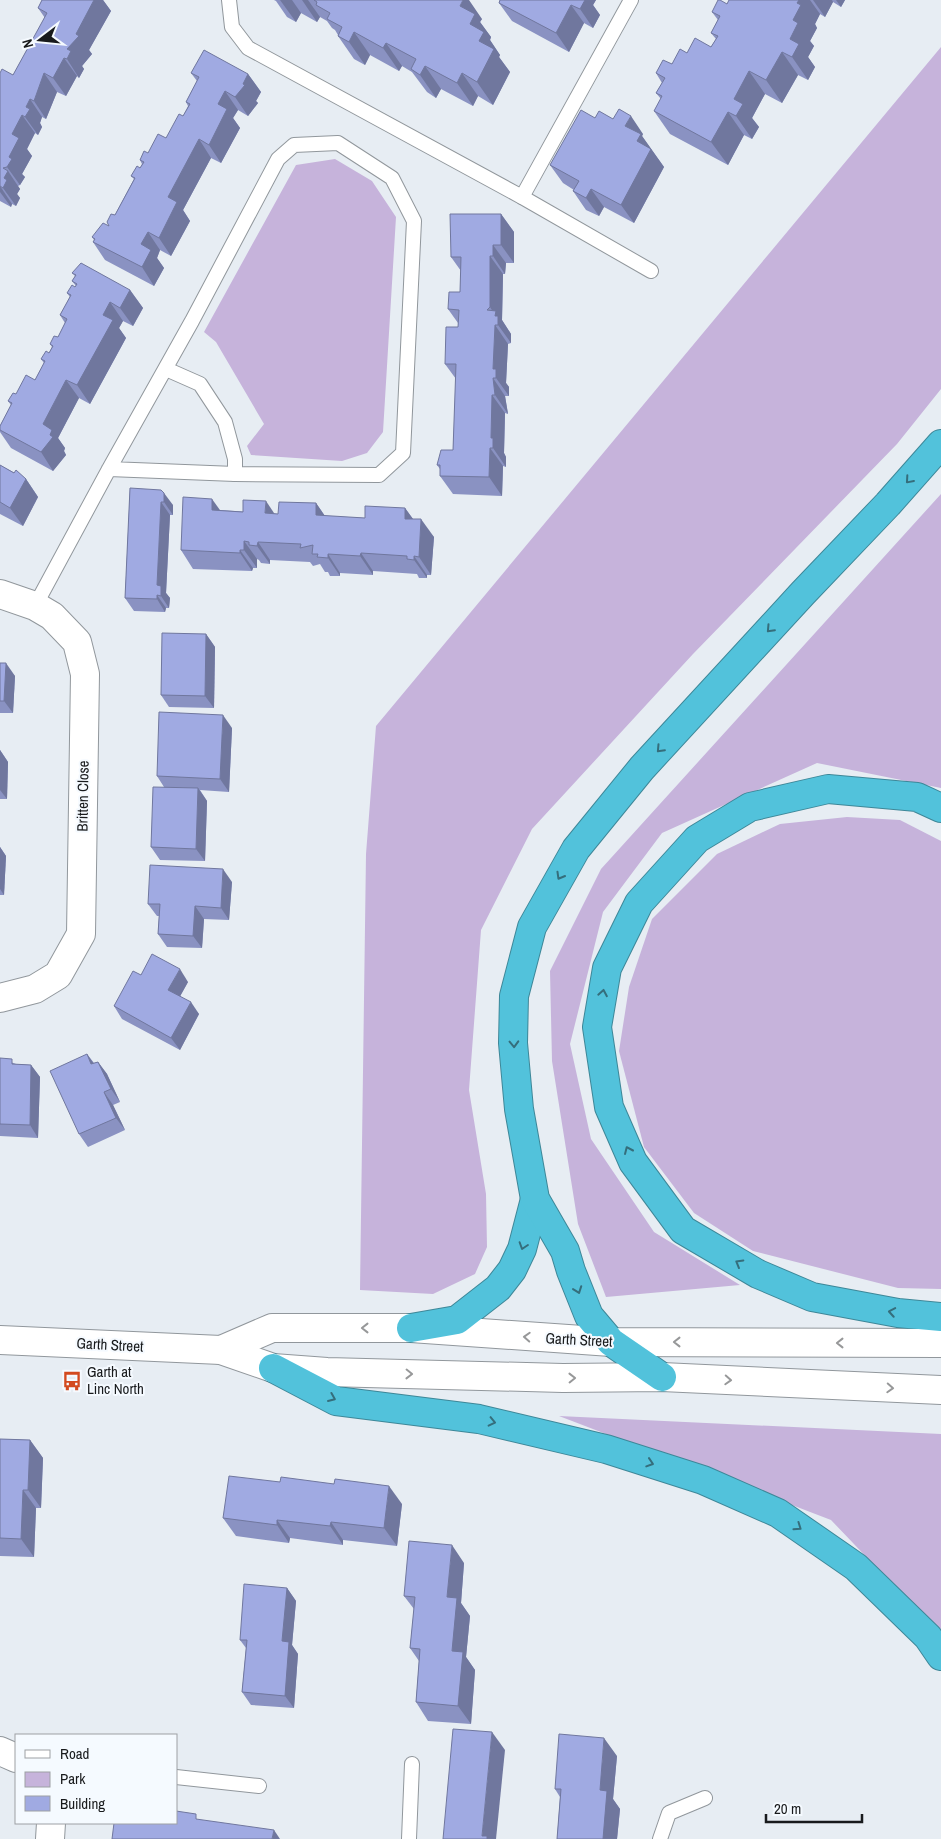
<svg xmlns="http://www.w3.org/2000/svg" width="941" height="1839" viewBox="0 0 941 1839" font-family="'Archivo Narrow',sans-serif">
<rect width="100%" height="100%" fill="#e7edf3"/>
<g fill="#c6b3db">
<polygon points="941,47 941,389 897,444 693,654 532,829 481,930 469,1090 486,1194 487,1247 475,1274 433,1294 360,1290 366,854 376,726"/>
<polygon points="335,159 372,181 396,217 383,432 367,453 342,461 251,455 247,446 264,424 216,342 204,332 296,165"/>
<polygon points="941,494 941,788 817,763 662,833 603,912 570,1044 591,1139 654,1232 740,1285 606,1297 578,1224 552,1061 550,971 601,869"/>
<polygon points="847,817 900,820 941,841 941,1289 898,1288 753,1251 694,1213 644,1147 619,1051 629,987 652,919 717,854 780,824"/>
<polygon points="559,1416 941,1434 941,1635 831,1520"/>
</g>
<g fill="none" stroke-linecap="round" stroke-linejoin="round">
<defs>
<g id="lane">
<polyline points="229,0 232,27 248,48 522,197 651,271"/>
<polyline points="522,197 631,0"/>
<polyline points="166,369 200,384 225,422 235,459 235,474"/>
<polyline points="35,606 109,469 192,321 278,159 294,145 338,143 392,178 414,221 403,453 379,475 235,474 109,469"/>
<polyline points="176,1777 259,1786"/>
<polyline points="409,1839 412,1764"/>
<polyline points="660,1839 669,1813 705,1798"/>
</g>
<g id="street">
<polyline points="0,594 35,606 52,616 77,642 85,674 81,934 58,975 35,989 0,998"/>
<polyline points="0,1751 16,1758"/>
<polyline points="50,1839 51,1823"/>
</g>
<g id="secondary">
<polyline points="0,1340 221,1350 273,1368 327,1372 563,1378 662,1377 941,1390"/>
<polyline points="221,1350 272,1328 411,1328 611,1342 941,1343"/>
</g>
<g id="highway">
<polyline points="941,808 917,797 828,789 750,807 697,839 639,903 607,968 597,1027 609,1107 633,1162 683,1230 758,1274 812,1297 898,1313 941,1317"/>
<polyline points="411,1328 457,1320 498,1288 512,1270 522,1249 535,1199"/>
<polyline points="273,1368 336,1401 479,1419 606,1449 703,1480 778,1513 856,1567 928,1637 941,1656"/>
<polyline points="662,1377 611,1342 589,1316 571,1271 565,1251 535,1199 519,1109 513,1043 514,996 532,927 576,849 642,768 803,593 888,504 941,444"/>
</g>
</defs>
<use href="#lane" stroke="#91979c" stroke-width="16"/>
<use href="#street" stroke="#91979c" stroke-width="30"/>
<use href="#secondary" stroke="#91979c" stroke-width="30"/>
<use href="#highway" stroke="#3e8798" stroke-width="30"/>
<use href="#lane" stroke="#fff" stroke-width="14"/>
<use href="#street" stroke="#fff" stroke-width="28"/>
<use href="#secondary" stroke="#fff" stroke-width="28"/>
<use href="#highway" stroke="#52c2db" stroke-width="28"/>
</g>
<g fill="#8a92c2">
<polygon points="42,0 103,0 111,11 89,50 92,54 82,66 84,69 79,78 77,76 66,96 57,92 46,119 42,117 40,123 42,127 38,135 35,133 27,149 32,156 22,174 25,177 20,185 18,186 20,189 17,194 20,198 16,206 12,204 11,207 0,201 0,73 13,75 45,18 38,8"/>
<polygon points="274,0 426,0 482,19 480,22 491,37 490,40 500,55 499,57 510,72 493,105 478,96 473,106 441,89 436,98 427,92 412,72 402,66 399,71 370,55 365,65 354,59 338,36 338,35 335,30 332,28 327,21 320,17 317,22 301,13 296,22 287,17 276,1"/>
<polygon points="500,0 596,0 593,5 600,15 593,28 584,23 569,52 512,21 499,3"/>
<polygon points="729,0 845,0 841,7 833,2 825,17 820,14 815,24 817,28 810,41 814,46 808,57 815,67 808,80 798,75 782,103 765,94 752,118 759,127 752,139 744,135 728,165 670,134 654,111 661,99 656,93 662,83 656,73 672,64 687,53 711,47 716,39 711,33 718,20 712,12 727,4"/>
<polygon points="191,73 248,74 261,92 256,101 258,103 248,116 238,110 233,118 240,128 221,163 211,158 183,210 190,221 171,256 160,250 157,258 164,268 154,286 105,260 93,242 94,240 92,237 109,226 134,179 131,176 140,168 142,164 140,160 166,138 183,116 188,106 186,102 197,81"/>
<polygon points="595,118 643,134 642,136 664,167 634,223 604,207 599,216 586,210 573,191 574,190 563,183 550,165"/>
<polygon points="501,214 514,232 514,263 506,263 505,274 503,274 502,320 511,334 511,343 508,344 506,383 509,387 509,396 505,396 508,414 505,413 504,453 506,457 506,467 503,466 502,496 453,494 440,476 440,469 437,465 453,450 456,379 445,364 458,327 458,323 448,309 460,292 461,271 451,257"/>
<polygon points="72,273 130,290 143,308 133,326 123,321 119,328 126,338 90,404 79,398 58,438 65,448 64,451 66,455 53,471 11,448 0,432 0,426 11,405 8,401 35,380 44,363 41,359 49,353 52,347 50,344 58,337 65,323 60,315 70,297 67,293 76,286 72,281 75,276"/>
<polygon points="0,465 26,479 38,497 23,526 0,514"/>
<polygon points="130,488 173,505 173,515 170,515 166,593 170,598 169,608 166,608 165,612 134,611 125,598"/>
<polygon points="316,503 325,516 365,518 405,508 413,519 434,537 431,575 427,575 427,578 419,578 417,574 373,571 373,575 340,573 340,576 330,576 328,572 325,572 320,564 313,566 310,562 270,560 270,564 261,563 259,560 257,559 257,568 253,568 252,571 193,569 181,550 220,510 278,514"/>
<polygon points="206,634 215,647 214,708 169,707 161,695"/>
<polygon points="0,663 15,676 13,713 0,713"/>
<polygon points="232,728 229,792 200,790 207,801 205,861 160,860 151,847 164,787 157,776"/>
<polygon points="0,750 8,762 7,799 0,799"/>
<polygon points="0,847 6,856 4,895 0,895"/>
<polygon points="232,882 229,920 204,919 202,948 167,947 158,934 159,916 157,916 148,904"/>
<polygon points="141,975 188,982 180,996 199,1014 180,1050 122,1019 114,1006"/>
<polygon points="87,1054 94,1063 98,1062 107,1074 120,1102 113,1105 125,1130 88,1147 79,1134"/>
<polygon points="0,1058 16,1064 31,1065 40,1077 38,1138 0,1136"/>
<polygon points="0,1439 30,1440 43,1458 41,1508 36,1508 34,1557 0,1556"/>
<polygon points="402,1504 397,1546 343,1540 343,1545 290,1538 289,1543 236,1536 223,1518"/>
<polygon points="464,1563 461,1603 470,1616 466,1657 475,1670 471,1724 428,1721 416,1702 419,1661 410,1648 414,1609 404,1596"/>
<polygon points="287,1588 296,1601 292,1645 298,1654 294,1708 251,1705 242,1692 246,1648 240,1640"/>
<polygon points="617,1756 613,1799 620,1809 617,1839 557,1839 560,1797 555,1789"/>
</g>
<g fill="#70779e">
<polygon points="94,0 103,0 111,11 89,50 92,54 82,66 84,69 79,78 67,59 67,49"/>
<polygon points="280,0 292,0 301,13 296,22"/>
<polygon points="302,0 308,0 320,17 317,22"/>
<polygon points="463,0 469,0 482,19 480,22 491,37 490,40 500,55 499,57 510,72 493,105 477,82 479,41 460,6"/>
<polygon points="584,0 596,0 593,5 600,15 593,28 580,9"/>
<polygon points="799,0 810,0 820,14 815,24 817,28 810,41 814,46 808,57 815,67 808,80 792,57 790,39 793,20 797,3"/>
<polygon points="813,0 832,0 833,2 825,17"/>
<polygon points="836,0 845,0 841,7"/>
<polygon points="571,5 584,23 569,52 556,33"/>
<polygon points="354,32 370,55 365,65 349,42"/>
<polygon points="386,43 402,66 399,71 383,48"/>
<polygon points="782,52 798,75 782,103 766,80"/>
<polygon points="64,58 77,76 66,96 53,78"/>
<polygon points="425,66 441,89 436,98 420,75"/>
<polygon points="749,71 765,94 752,118 759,127 752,139 736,116 734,99"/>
<polygon points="44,73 57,92 46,119 34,101"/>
<polygon points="462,73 478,96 473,106 457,83"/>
<polygon points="248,74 261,92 256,101 258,103 248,116 235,97"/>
<polygon points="225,91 238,110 233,118 240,128 221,163 209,145 218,104"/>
<polygon points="30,99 42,117 40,123 42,127 38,135 25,117 26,107"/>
<polygon points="728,112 744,135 728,165 711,142"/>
<polygon points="22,115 35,133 27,149 32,156 22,174 25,177 20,185 7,167 12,134"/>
<polygon points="631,116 643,134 642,136 664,167 634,223 621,205 625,126"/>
<polygon points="199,139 211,158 183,210 190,221 171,256 159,238 168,197"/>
<polygon points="8,171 20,189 17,194 20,198 16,206 3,188 4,178"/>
<polygon points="0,186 12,204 11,207 0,192"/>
<polygon points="591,189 604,207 599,216 586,198"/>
<polygon points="501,214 514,232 514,263 501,245"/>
<polygon points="148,232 160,250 157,258 164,268 154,286 142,267 141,244"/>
<polygon points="493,245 506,263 505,274 493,256"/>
<polygon points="490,256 503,274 502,320 511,334 511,343 498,325 498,320 490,307"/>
<polygon points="130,290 143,308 133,326 120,308"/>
<polygon points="110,302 123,321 119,328 126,338 90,404 77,385 103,315"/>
<polygon points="495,325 508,344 506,383 509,387 509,396 496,378 493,369"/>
<polygon points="493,378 505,396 508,414 495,395"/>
<polygon points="66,380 79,398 58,438 65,448 64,451 66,455 53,471 41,452 43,424"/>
<polygon points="492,395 505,413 504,453 506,457 506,467 493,448 491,438"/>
<polygon points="490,448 503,466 502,496 489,477"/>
<polygon points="26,479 38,497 23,526 10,508"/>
<polygon points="164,493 173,505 173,515 164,502"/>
<polygon points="212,499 225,517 212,510"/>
<polygon points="266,501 278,519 265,513"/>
<polygon points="161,502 170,515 166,593 170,598 169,608 161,596 157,585"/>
<polygon points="316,503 329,522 316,515"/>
<polygon points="405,508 418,526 405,519"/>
<polygon points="421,519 434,537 431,575 419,557"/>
<polygon points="244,541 257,559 257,568 244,550"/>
<polygon points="258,542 270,560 270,564 257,546"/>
<polygon points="240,550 253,568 252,571 240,553"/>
<polygon points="361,553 373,571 373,575 360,556"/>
<polygon points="328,554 340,573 340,576 328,558"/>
<polygon points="414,556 427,575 427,578 414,560"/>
<polygon points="157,595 166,608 165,612 157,599"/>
<polygon points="206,634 215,647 214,708 205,696"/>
<polygon points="6,663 15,676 13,713 4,701"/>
<polygon points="223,715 232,728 229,792 220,779"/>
<polygon points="0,750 8,762 7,799 0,790"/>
<polygon points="198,788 207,801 205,861 196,849"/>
<polygon points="0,847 6,856 4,895 0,889"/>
<polygon points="223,869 232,882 229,920 221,908"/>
<polygon points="195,906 204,919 202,948 193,936"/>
<polygon points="180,969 188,982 177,1002 168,990"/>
<polygon points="191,1002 199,1014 180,1050 171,1038"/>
<polygon points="87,1054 96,1067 91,1064"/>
<polygon points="98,1062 107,1074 120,1102 111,1089"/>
<polygon points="31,1065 40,1077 38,1138 30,1125"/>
<polygon points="104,1092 113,1105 125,1130 116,1118"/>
<polygon points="30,1440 43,1458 41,1508 28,1490"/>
<polygon points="389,1486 402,1504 397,1546 384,1528"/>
<polygon points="23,1490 36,1508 34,1557 21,1539"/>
<polygon points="277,1520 290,1538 289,1543 277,1525"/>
<polygon points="331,1522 343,1540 343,1545 330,1526"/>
<polygon points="452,1545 464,1563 461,1603 470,1616 466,1657 475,1670 471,1724 458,1706 447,1597"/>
<polygon points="287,1588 296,1601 292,1645 298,1654 294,1708 285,1696 282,1641"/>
<polygon points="492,1732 505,1750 496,1839 484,1839 482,1836"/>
<polygon points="604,1738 617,1756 613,1799 620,1809 617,1839 603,1839 600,1790"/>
<polygon points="274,1830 280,1839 272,1839"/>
</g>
<g fill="#a0aae2" stroke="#70779e">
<polygon points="42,0 94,0 76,34 79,36 67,49 71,51 67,59 64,58 53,78 44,73 34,101 30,99 26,107 30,109 25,117 22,115 12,134 19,138 9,157 12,159 7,167 3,168 8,171 4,178 7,180 3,188 0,186 0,73 2,69 13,75 47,13 38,8"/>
<polygon points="314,0 463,0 460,6 475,14 470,24 484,32 479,41 494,49 477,82 462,73 457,83 425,66 420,75 411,69 416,59 386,43 383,48 354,32 349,42 338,36 342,27 327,19 330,13 316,5 317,2"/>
<polygon points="500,0 585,0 580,9 571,5 556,33 499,3"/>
<polygon points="718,0 720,0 727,4 729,0 799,0 797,3 801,5 793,20 798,23 790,39 799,44 792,57 782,52 766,80 749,71 734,99 743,104 736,116 728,112 711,142 654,111 662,96 656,93 665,78 656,73 663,60 672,64 680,49 687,53 695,38 711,47 718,36 711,33 720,16 712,12"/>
<polygon points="204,50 248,74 243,84 245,85 235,97 225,91 218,104 227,109 209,145 199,139 168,197 177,202 159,238 148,232 141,244 151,250 142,267 93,242 95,239 92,237 103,223 109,226 107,222 111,214 115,215 135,178 131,176 137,166 140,168 144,162 140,160 144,151 148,153 158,134 166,138 179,114 183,116 190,104 186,102 199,77 191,73"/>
<polygon points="619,109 631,116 625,126 641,134 637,141 651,149 621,205 591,189 586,198 573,191 579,181 550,165 581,110 595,118 599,111 613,119"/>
<polygon points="450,214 501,214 501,245 493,245 493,256 490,256 490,307 487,310 496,311 495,316 498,316 498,325 495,325 493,369 496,369 496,378 493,378 495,395 492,395 491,438 493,438 493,448 490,448 489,477 440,476 440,465 437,465 441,450 453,450 456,364 445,364 446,327 458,327 459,310 448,309 449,292 460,292 461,257 451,257"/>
<polygon points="81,263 130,290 120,308 110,302 103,315 113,320 77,385 66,380 43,424 52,430 50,435 53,437 41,452 0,430 0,426 12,403 8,401 13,393 16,394 26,375 35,380 45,361 41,359 46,351 49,353 53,346 50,344 54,336 58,337 67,319 60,315 71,295 67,293 72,285 75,287 77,284 72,281 76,275 72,273"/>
<polygon points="0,465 14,473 16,470 26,479 10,508 0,502"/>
<polygon points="130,488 161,490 164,493 164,502 161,502 157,585 161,586 161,596 157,595 157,599 125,598"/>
<polygon points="183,497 212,499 212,510 243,512 243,500 266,501 265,513 278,514 279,502 316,503 316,515 365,518 365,506 405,508 405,519 421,519 419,557 414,556 414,560 407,559 407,556 361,553 360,556 328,554 328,558 317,557 318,554 312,554 313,545 300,548 301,544 258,542 257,546 249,545 249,542 244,541 244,550 240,550 240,553 181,550"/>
<polygon points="162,633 206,634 205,696 161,695"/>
<polygon points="0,663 6,663 4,701 0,701"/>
<polygon points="159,712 223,715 220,779 157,776"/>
<polygon points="153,787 198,788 196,849 151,847"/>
<polygon points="150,865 223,869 221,908 195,906 193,936 158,934 160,904 148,904"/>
<polygon points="152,954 180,969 168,990 191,1002 171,1038 114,1006 133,971 141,975"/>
<polygon points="87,1054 91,1064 98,1062 111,1089 104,1092 116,1118 79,1134 50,1071"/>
<polygon points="0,1058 12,1059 12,1064 31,1065 30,1125 0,1124"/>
<polygon points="0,1439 30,1440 28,1490 23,1490 21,1539 0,1538"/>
<polygon points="229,1476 280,1482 281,1477 334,1484 335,1479 389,1486 384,1528 331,1522 330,1526 277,1520 277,1525 223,1518"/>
<polygon points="409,1541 452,1545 447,1597 457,1598 452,1651 463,1652 458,1706 416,1702 420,1649 410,1648 415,1597 404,1596"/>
<polygon points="244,1584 287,1588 282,1641 289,1642 285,1696 242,1692 247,1640 240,1640"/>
<polygon points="453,1729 492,1732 482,1836 487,1836 487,1839 443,1839"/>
<polygon points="559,1734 604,1738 600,1790 607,1791 603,1839 557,1839 561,1789 555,1789"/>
<polygon points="176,1811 196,1814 196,1819 274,1830 272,1839 112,1839 114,1823 176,1823"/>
</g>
<defs><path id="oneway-chevron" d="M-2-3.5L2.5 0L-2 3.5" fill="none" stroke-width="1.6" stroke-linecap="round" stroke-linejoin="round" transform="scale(1.25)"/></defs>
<g stroke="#356e7c">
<use href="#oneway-chevron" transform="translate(909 480) rotate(131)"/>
<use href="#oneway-chevron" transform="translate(770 629) rotate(133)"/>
<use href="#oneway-chevron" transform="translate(660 749) rotate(133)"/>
<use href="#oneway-chevron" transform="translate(560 876) rotate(120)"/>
<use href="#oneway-chevron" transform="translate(603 993) rotate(-80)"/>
<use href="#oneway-chevron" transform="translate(514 1044) rotate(88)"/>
<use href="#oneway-chevron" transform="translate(628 1150) rotate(-114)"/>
<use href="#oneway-chevron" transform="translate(523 1246) rotate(108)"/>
<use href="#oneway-chevron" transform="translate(739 1263) rotate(-150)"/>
<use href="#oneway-chevron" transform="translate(578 1290) rotate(70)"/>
<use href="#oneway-chevron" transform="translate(892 1312) rotate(-170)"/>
<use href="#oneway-chevron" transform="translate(332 1398) rotate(23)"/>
<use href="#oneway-chevron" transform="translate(492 1422) rotate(13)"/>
<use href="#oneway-chevron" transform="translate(650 1463) rotate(18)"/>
<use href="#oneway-chevron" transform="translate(798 1527) rotate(35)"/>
</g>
<g stroke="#979899">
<use href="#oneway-chevron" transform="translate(365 1328) rotate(180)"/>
<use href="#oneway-chevron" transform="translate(527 1337) rotate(-177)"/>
<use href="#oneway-chevron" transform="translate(677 1342) rotate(-180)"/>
<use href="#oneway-chevron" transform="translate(840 1343) rotate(-180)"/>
<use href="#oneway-chevron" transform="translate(409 1374) rotate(1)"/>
<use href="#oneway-chevron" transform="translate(572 1378) rotate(-1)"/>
<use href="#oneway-chevron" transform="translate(728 1380) rotate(3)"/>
<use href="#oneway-chevron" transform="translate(890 1388) rotate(3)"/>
</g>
<defs>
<symbol id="bus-bare" viewBox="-9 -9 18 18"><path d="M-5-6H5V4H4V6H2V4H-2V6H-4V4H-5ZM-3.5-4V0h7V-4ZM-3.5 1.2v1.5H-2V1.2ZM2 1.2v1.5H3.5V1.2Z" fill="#d34a1f" stroke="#f5faff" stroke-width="2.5" paint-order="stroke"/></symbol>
</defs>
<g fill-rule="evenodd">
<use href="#bus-bare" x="58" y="1367" width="28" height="28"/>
</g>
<g text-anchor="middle" stroke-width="4" stroke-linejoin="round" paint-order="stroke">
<g font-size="15" fill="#181a1c" stroke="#f5faff">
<text transform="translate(83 796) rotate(-89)" y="5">Britten Close</text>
<text transform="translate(579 1340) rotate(3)" y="5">Garth Street</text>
<text transform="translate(110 1345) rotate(3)" y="5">Garth Street</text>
</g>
<g font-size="15" fill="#181a1c" stroke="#f5faff" text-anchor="start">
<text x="87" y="1377">Garth at<tspan x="87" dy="17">Linc North</tspan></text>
</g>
</g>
<rect x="15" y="1734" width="162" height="90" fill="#f5faff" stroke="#9da0a4"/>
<rect x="25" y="1750" width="25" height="8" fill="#ffffff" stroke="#9da0a4"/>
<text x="60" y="1759" font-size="15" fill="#181a1c">Road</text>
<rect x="25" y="1772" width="25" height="15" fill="#c6b3db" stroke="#9da0a4"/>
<text x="60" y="1784" font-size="15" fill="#181a1c">Park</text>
<rect x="25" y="1796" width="25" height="15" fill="#a0aae2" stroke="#9da0a4"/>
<text x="60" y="1809" font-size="15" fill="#181a1c">Building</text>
<g transform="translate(40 40) rotate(254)" stroke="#f5faff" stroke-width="4" paint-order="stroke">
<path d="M0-4L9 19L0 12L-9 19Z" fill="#181a1c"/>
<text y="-8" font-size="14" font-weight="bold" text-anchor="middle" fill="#181a1c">N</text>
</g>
<path d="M766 1814v8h96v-8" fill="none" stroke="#181a1c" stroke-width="2.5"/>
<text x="774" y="1814" font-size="15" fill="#181a1c" stroke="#f5faff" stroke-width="4" paint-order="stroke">20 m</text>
</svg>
